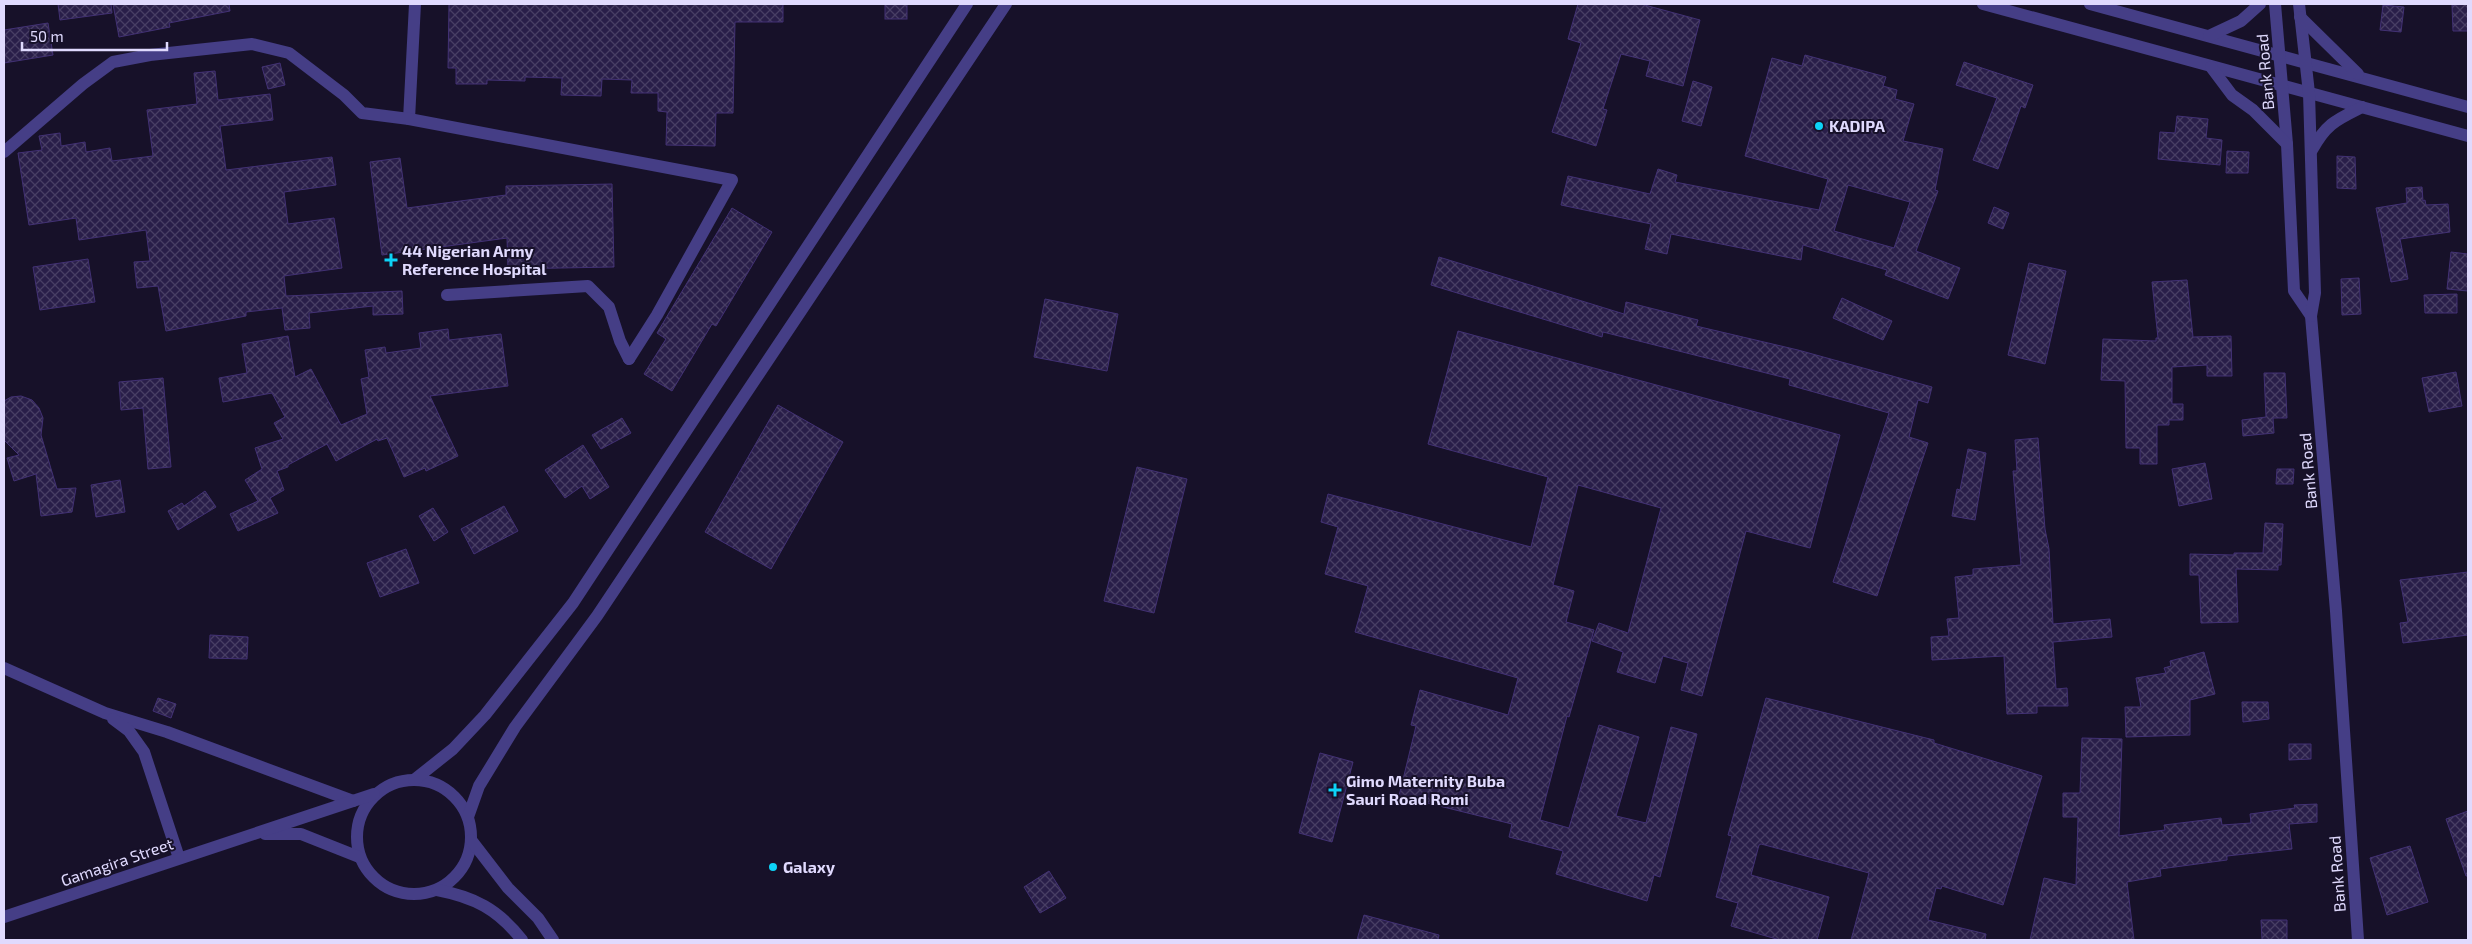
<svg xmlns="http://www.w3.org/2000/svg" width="2472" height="944" viewBox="0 0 2472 944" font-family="'Exo 2',sans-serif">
<defs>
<pattern id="building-cross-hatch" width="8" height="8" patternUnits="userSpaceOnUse" patternTransform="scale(1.25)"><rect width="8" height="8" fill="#291e49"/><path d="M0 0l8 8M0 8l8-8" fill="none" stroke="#483e64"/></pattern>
</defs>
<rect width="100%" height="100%" fill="#171129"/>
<g fill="url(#building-cross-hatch)" stroke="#423174" fill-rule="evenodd">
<polygon points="58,4 111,4 112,13 60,20"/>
<polygon points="113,4 229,4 230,11 169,23 170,27 119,37"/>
<polygon points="449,4 783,4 783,22 735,22 733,113 716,113 715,146 666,145 667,112 658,111 658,93 631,93 632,80 602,79 601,96 561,95 562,78 525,77 525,81 487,80 487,84 456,84 456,68 448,68"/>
<rect x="885" y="4" width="22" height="15"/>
<polygon points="1578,4 1641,4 1700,20 1683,86 1646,76 1650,61 1621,54 1603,109 1607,110 1596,146 1552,132 1581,43 1568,39"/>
<polygon points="2468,4 2468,31 2453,31 2452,5"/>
<polygon points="2383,5 2404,7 2401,32 2380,30"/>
<polygon points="48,23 53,55 4,63 4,30"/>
<path d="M1805 55 1886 77 1883 86 1897 90 1895 99 1914 104 1903 141 1943 149 1935 190 1938 191 1916 251 1960 268 1948 299 1885 275 1887 270 1803 245 1801 260 1671 234 1667 254 1645 249 1651 224 1561 205 1568 176 1650 194 1658 169 1677 175 1675 182 1819 210 1828 179 1745 156 1772 58 1802 66ZM1848 185 1910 202 1894 248 1834 231Z"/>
<polygon points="1964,62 2033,85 2025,108 2021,106 1998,169 1973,160 1997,98 1956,85"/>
<polygon points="280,63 285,85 268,89 262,67"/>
<polygon points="215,71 218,100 270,94 273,120 220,126 226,170 332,157 336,185 284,192 288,224 334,218 342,268 284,276 286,296 402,291 403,314 373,315 373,306 309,313 310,328 285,330 282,308 246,312 246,316 166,331 158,286 137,288 134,262 150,261 146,230 79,240 76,218 29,225 18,153 42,150 39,136 60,133 61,146 85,142 86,152 110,148 112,161 153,156 147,110 197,104 194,73"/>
<polygon points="1693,81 1712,87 1701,126 1682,121"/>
<polygon points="2177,116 2208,119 2206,138 2222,140 2220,165 2158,159 2160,132 2175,133"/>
<polygon points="2227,151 2249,152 2248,173 2226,173"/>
<polygon points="2337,156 2355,157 2356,189 2337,188"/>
<polygon points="400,158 407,208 506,195 506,186 612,184 614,267 508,269 507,238 382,255 370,162"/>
<polygon points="2422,187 2423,201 2425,200 2426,205 2448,204 2450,232 2400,239 2408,279 2391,282 2376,208 2407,203 2406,188"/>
<polygon points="1994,207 2009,213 2003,229 1988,223"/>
<polygon points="732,208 772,232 716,326 712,324 672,391 644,374 666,339 657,333"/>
<polygon points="2451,252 2468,254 2468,291 2447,289"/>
<polygon points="1439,257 1624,314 1626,302 1698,320 1696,326 1798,350 1932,387 1928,403 1918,400 1909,437 1928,443 1877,596 1833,582 1889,413 1789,385 1790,379 1603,332 1602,337 1431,285"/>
<polygon points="88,259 95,302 40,310 33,267"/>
<polygon points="2029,263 2066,271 2045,364 2008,355"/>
<polygon points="2359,278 2361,314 2342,315 2341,279"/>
<polygon points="2187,280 2193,337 2231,336 2232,376 2207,376 2207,365 2172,367 2172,404 2183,404 2183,420 2169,420 2169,425 2157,425 2157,464 2140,464 2140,448 2126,448 2125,381 2101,380 2103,339 2156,341 2156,338 2158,338 2152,282"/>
<polygon points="2457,294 2457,313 2425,313 2424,295"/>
<polygon points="1842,298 1892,321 1883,340 1833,318"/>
<polygon points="1045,299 1118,314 1107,371 1034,357"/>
<polygon points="448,329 449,340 501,334 508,386 430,396 458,456 426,471 425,468 404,477 387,438 378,441 377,439 336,461 327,444 288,465 288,467 277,471 284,490 270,498 278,513 238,531 230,514 258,501 245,480 262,469 255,448 283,439 274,423 285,417 272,393 223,402 219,378 247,373 242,344 288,336 295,377 311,369 341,425 367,414 361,379 369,377 365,350 385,347 386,353 421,348 419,333"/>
<polygon points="1458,331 1840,435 1810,548 1746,531 1702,696 1681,690 1688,663 1663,656 1655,683 1617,672 1623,652 1592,641 1599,623 1628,633 1661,508 1578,485 1553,585 1574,591 1566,622 1594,630 1569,717 1567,716 1540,820 1569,828 1599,725 1639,737 1616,816 1646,823 1671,727 1697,734 1660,877 1654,875 1647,901 1556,874 1563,851 1509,837 1512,824 1399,796 1416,726 1411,725 1420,690 1508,715 1518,678 1355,632 1368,586 1325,574 1338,527 1321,522 1328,494 1531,547 1548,477 1428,444"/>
<polygon points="2456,372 2462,406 2429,412 2422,378"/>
<polygon points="2264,373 2285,373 2287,418 2273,418 2274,433 2243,436 2242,420 2266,417"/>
<polygon points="163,378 171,467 148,469 143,408 121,410 119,382"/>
<polygon points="21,396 32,400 39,408 43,418 41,435 57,489 76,488 72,512 41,516 36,474 14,481 7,458 19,455 4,440 4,401 11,397"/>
<polygon points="778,405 843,442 771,569 705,532"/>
<polygon points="622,418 631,433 601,449 592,435"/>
<polygon points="2038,438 2045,529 2049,549 2053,624 2110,619 2112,637 2053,642 2056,689 2067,688 2068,706 2037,706 2037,713 2007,714 2004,656 1932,660 1931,637 1949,636 1947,619 1959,618 1955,577 1973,575 1973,569 2021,565 2013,471 2017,471 2015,440"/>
<polygon points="583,445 609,487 590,499 582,486 565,498 545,470"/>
<polygon points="1968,449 1986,453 1975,520 1952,516 1957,489 1960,490"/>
<polygon points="2205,463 2212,499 2179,506 2172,469"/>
<polygon points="1137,467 1187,479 1154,613 1104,601"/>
<polygon points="2277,469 2294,469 2293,484 2276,484"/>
<polygon points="120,480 125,512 96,517 91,485"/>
<polygon points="205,491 216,507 178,530 168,511 182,503 184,506"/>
<polygon points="504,506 518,531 474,554 461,529"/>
<polygon points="433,508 448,532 434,541 419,516"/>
<polygon points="2265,523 2283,524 2281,565 2278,565 2278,570 2236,569 2238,622 2201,623 2199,575 2190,575 2190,554 2234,555 2234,553 2263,553"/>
<polygon points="406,549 419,583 380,597 367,563"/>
<polygon points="2468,572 2468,635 2403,643 2400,623 2408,622 2400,580"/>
<polygon points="210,635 248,637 247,659 209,658"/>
<polygon points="2204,652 2215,694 2190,700 2190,735 2126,737 2125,707 2141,707 2136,678 2166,673 2164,668 2171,666 2170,661"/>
<polygon points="158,698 176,704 171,718 153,711"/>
<polygon points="1766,698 1934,740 1934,743 2042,776 2003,905 1942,886 1941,889 1936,888 1928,920 1986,934 1985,940 1851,940 1869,873 1761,844 1759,845 1751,875 1829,897 1817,940 1780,940 1731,926 1738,903 1716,897 1732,836 1728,835"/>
<polygon points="2242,702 2268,702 2269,719 2243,722"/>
<polygon points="2082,738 2122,739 2119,836 2165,830 2164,825 2221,818 2222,825 2251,823 2250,814 2295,808 2294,805 2317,804 2317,822 2289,824 2292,849 2227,856 2227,860 2160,869 2161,876 2127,882 2134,940 2030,940 2044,878 2076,885 2078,817 2063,817 2063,793 2080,793"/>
<polygon points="2289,744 2311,744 2311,759 2289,760"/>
<polygon points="1320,753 1353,762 1332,842 1299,833"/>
<polygon points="2468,811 2468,876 2466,876 2446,819"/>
<polygon points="2410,846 2428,902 2387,915 2370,858"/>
<polygon points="1049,871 1066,898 1040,913 1024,887"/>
<polygon points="1364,915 1439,935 1438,940 1357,940"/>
<polygon points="2261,920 2287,920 2287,940 2262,940"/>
</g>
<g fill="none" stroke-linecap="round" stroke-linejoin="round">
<g stroke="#453e86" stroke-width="12">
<polyline points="1983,4 2468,136"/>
<polyline points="2090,4 2468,107"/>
<polyline points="2275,4 2287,144 2294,291 2311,316 2336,611 2358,940"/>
<polyline points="2299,4 2309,93 2315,293 2311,316"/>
<polyline points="2300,17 2358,74"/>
<polyline points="2209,36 2241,21 2260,4"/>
<polyline points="2211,67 2232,95 2253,110 2287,144"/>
<polyline points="409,119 415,4"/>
<path d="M2312 150C2326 124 2336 120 2362 107"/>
<polyline points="4,152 83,84 113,62 150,55 252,44 289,53 344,95 362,113 409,119 732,180 657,315 629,359"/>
<polyline points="447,295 588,286 609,307 620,341 629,359"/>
<polyline points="4,668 105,713 167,732 353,801"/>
<polyline points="113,719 129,731 144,752 179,858"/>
<circle cx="414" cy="837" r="57"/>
<polyline points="414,780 453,749 485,715 573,603 967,4"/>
<polyline points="468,817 479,786 515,727 597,616 1006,4"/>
<polyline points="265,834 301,834 359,857"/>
<polyline points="471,840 508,888 538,918 553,940"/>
<path d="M437 890C474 897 498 909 522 940"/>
<polyline points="4,917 374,794"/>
</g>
</g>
<g fill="#0dd3f7" stroke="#171129" stroke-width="2">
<circle cx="1819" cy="126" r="5"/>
<path d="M388.5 252.5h5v5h5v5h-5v5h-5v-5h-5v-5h5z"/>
<path d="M1332.5 782.5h5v5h5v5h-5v5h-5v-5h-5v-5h5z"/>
<circle cx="773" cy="867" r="5"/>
</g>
<g text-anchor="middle" stroke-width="4" stroke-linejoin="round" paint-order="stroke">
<g font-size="16" fill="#e0dafe" stroke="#171129">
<text transform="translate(2265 72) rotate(-95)" y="6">Bank Road</text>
<text transform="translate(2308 471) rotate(-95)" y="6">Bank Road</text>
<text transform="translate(117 862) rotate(-19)" y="6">Gamagira Street</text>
<text transform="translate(2337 874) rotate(-94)" y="6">Bank Road</text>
</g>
<g font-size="16" font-weight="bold" fill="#e0dafe" stroke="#171129" text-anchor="start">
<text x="1829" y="132">KADIPA</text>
<text x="402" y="257">44 Nigerian Army<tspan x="402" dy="18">Reference Hospital</tspan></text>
<text x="1346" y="787">Gimo Maternity Buba<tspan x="1346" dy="18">Sauri Road Romi</tspan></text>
<text x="783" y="873">Galaxy</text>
</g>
</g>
<rect width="2472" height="944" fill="none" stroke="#e0dafe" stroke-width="10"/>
<path d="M22 42v8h145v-8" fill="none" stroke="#e0dafe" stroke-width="2.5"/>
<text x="30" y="42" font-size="15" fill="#e0dafe" stroke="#171129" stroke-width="4" paint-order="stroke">50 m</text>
</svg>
